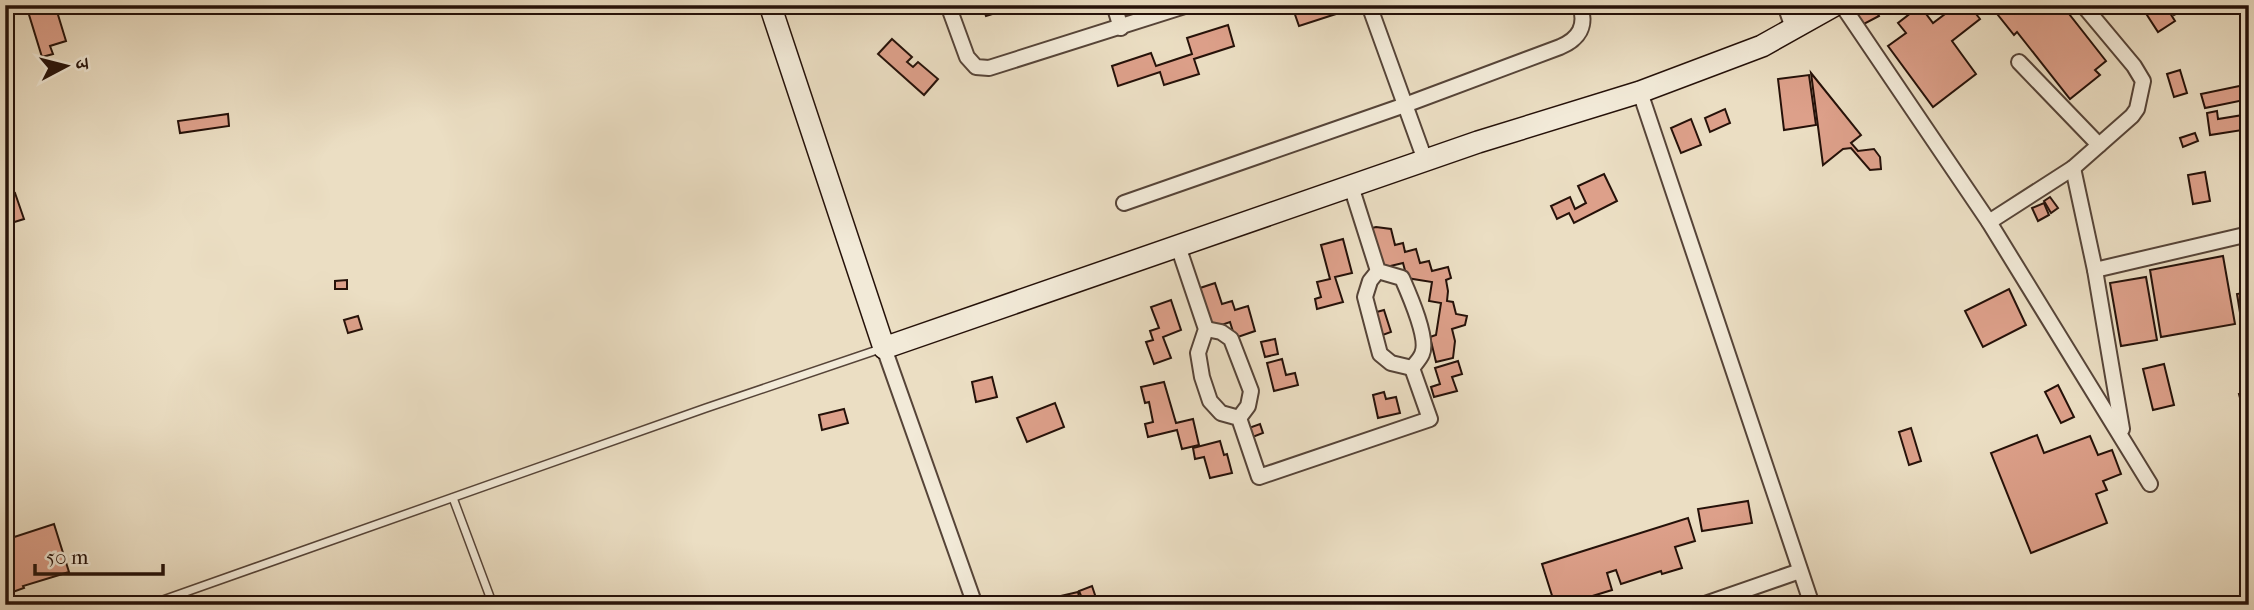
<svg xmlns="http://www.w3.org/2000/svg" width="2254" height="610" viewBox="0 0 2254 610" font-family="'IM FELL French Canon','Noto Serif Devanagari',serif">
<rect width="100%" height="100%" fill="#ebdec3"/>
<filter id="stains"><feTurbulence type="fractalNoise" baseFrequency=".00286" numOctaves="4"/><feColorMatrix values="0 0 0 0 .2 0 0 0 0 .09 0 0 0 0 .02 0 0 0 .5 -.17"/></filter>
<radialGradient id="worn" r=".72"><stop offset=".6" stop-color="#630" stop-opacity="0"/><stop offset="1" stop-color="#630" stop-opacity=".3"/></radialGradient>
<g fill="#dda08a" stroke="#251109" stroke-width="2">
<polygon points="26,5 55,5 66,41 50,46 53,54 42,57"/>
<polygon points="982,5 1003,5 1005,10 986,16"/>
<polygon points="1337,5 1339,13 1299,26 1292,6"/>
<polygon points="1852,5 1862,5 1866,13 1875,8 1879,16 1862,25"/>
<polygon points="1957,5 1969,5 1980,19 1952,41 1976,74 1933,107 1888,46 1906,33 1898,23 1920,6 1933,23"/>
<polygon points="1990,5 2062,5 2106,61 2095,70 2100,75 2070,99 2017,32 2014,35"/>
<polygon points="2163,5 2165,5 2175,21 2158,32 2147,15"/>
<polygon points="2169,5 2179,5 2182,11 2174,15"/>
<polygon points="1228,25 1234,46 1194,59 1199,74 1164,85 1160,72 1118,86 1112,66 1151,53 1156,66 1192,54 1187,38"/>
<polygon points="892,39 912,57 907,62 913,67 918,62 938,79 924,95 878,54"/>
<polygon points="2180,70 2187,93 2174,97 2167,74"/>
<polygon points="1811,73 1861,135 1851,143 1858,151 1874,149 1880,157 1881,169 1870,170 1851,148 1843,149 1823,165"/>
<polygon points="1809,75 1816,125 1784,130 1778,79"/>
<polygon points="2249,84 2249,99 2205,108 2201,94"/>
<polygon points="1725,109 1730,123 1710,132 1705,118"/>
<polygon points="2217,111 2218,119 2249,114 2249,129 2210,135 2207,113"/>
<polygon points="228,114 229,126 180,133 178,121"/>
<polygon points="1691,119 1701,145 1681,153 1671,128"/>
<polygon points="2195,133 2198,141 2183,147 2180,138"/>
<polygon points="2205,172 2210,201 2193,204 2188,175"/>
<polygon points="1604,174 1617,201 1574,223 1569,213 1557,219 1551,206 1570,197 1575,209 1586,203 1578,186"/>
<polygon points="15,193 24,219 5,225 5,196"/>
<polygon points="2050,197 2058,208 2051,213 2044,201"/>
<polygon points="2044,203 2049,215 2038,221 2032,208"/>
<polygon points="1376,227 1391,229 1395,245 1403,243 1405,252 1416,249 1420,263 1429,261 1432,271 1448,267 1451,278 1446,280 1448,291 1447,301 1453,302 1456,314 1467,316 1465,325 1452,329 1455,341 1453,358 1436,362 1430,337 1436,335 1441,303 1429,301 1432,282 1407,278 1403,263 1378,269 1368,229"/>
<polygon points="1343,239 1352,273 1335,277 1343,302 1317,309 1315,299 1321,297 1317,282 1330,279 1321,245"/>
<polygon points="2223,256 2235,324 2161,337 2150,270"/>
<polygon points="2146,277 2157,340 2121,346 2110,283"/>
<polygon points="347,280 347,289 335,289 335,281"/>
<polygon points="1215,283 1222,304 1232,301 1235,310 1248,306 1255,331 1235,338 1230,322 1210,329 1200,288"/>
<polygon points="2009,289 2026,325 1983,347 1965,311"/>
<polygon points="2249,292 2249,324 2242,325 2237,294"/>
<polygon points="1171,300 1181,330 1163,337 1171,358 1154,364 1146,342 1153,340 1150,331 1159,328 1151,307"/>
<polygon points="1384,310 1391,332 1380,336 1373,313"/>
<polygon points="358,316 362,329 348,333 344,320"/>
<polygon points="2249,332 2249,365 2246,365 2241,333"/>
<polygon points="1275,339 1278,354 1265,357 1261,342"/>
<polygon points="1282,359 1286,375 1295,373 1298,385 1274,391 1267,363"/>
<polygon points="1458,361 1462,374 1452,377 1457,391 1434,397 1431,387 1440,384 1435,368"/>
<polygon points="2164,364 2174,405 2153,410 2143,369"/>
<polygon points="992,377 997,397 976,402 972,382"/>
<polygon points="1164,382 1176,423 1193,419 1199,445 1182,449 1177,430 1148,437 1145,424 1153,422 1149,402 1145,403 1141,387"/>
<polygon points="2058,385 2074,417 2061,423 2045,392"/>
<polygon points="1384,392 1386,399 1396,397 1400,413 1378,418 1373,395"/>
<polygon points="2249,392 2249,416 2245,417 2239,394"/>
<polygon points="1055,403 1064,427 1027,442 1017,418"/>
<polygon points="844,409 848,423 822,430 819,415"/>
<polygon points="1260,424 1263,433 1250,438 1246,429"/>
<polygon points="1911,428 1921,461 1909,465 1899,432"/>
<polygon points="2037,435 2044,453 2090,436 2098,455 2112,450 2121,474 2103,481 2107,490 2096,494 2107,523 2031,553 1991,453"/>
<polygon points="1220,441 1224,455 1227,454 1232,473 1210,478 1204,457 1195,459 1193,448"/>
<polygon points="1748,501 1752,523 1702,531 1698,509"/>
<polygon points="1688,518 1695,541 1675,547 1682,568 1662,574 1661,571 1621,584 1616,570 1607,573 1612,590 1563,605 1555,605 1542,564"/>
<polygon points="54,524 69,572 23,586 24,588 7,594 5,540"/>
<polygon points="1092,586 1096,598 1084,603 1079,591"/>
<polygon points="1078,592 1081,605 1026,605 1026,604"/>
</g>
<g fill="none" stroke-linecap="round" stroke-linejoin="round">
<defs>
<g id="lane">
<polyline points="453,498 493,605"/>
<polyline points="149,605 706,408 880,349"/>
</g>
<g id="street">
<polyline points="948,5 967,57 976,67 989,68 1188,5"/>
<polyline points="1114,5 1121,28"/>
<polyline points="1369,5 1425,160"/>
<polyline points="1785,5 1793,28"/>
<polyline points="1842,5 1989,222 2150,484"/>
<polyline points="2019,62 2099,145"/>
<polyline points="1640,92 1812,605"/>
<polyline points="2073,168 2095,270 2122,429"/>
<path d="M1124 203 1405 105 1560 47C1579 39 1587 26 1580 5"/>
<polyline points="1989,222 2073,168 2132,116 2137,109 2143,81 2134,66 2083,5"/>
<path d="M1178 246 1206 329 1198 353 1202 377 1210 401 1221 413 1239 418 1259 477 1430 419 1412 368C1415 364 1420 359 1422 354 1429 339 1409 294 1402 278L1378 271 1351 186"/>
<polyline points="2095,270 2249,234"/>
<polyline points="1378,271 1370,281 1365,297 1380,354 1391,363 1412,368"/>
<polyline points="1206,329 1221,332 1231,339 1251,391 1248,406 1239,418"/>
<polyline points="884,348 975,605"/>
<polyline points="1702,605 1800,571"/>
</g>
<polyline id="secondary" points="770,5 884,348 1478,142 1640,92 1762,46 1835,5"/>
</defs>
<use href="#lane" stroke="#564438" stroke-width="10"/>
<use href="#street" stroke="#564438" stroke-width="18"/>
<use href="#secondary" stroke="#251109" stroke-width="24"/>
<use href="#lane" stroke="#f2ead8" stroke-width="7"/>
<use href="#street" stroke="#f2ead8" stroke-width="14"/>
<use href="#secondary" stroke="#f2ead8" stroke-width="21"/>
</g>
<rect width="2254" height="610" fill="none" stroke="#ebdec3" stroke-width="28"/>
<rect x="7" y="7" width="2240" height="596" fill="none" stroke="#251109" stroke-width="3.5"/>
<rect x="14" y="14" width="2226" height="582" fill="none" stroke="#251109" stroke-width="2"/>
<g transform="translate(66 66) rotate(83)" stroke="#f2ead8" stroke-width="5" paint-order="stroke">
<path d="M0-5L12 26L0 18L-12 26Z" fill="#251109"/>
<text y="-10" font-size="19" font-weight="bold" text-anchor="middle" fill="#251109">उ</text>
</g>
<path d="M35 564v10h128v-10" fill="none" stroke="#251109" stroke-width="3.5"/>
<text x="46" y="564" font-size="21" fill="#251109" stroke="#f2ead8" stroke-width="5" paint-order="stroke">50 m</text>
<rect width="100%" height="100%" filter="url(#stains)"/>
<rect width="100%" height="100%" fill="url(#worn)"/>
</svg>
